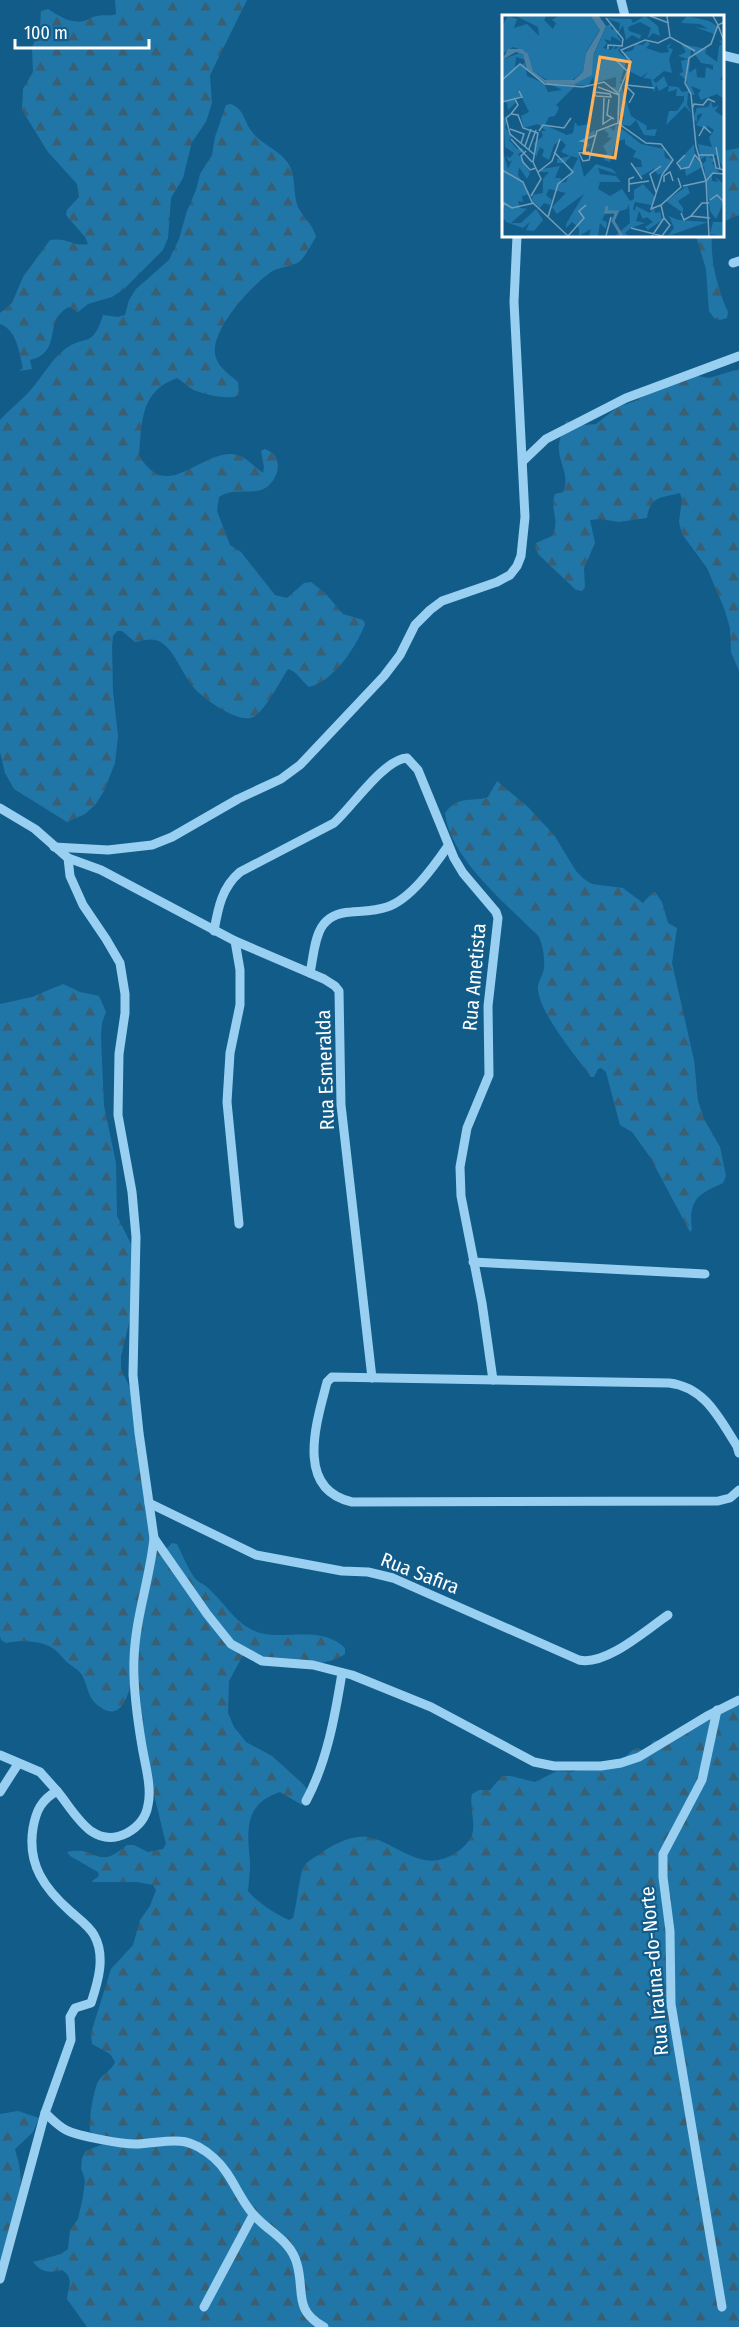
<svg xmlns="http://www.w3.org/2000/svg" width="739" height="2327" viewBox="0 0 739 2327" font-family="'Fira Sans Condensed',sans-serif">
<defs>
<pattern id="forest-firs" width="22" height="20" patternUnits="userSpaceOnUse" patternTransform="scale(1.5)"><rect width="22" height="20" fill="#2176a8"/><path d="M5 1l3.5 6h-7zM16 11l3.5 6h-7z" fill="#395f75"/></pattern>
</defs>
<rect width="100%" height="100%" fill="#125c8a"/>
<g fill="url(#forest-firs)">
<path d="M115 0H247L210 75 212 103 206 122 192 142 183 178 171 198 168 238 163 250 124 289 112 297 88 304 78 312 69 307C42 320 64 352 30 360L32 369 19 371 23 368C19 352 17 330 0 324V313L12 303 23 277 50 240C68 237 73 247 88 244L85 237 66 215 67 210 79 197 77 184 48 152 22 110 23 89 33 72 32 47 40 29 41 11 48 9C59 16 70 24 84 21 88 20 93 16 97 16 104 14 110 17 116 14Z"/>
<path d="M231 104C246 111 243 121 253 133 263 145 279 150 288 163 297 177 292 195 299 209 305 219 313 225 316 237 311 244 305 259 297 263 289 267 279 267 271 272 252 285 207 333 216 358 220 369 230 375 238 382L239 395C231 401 201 394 192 389 187 386 182 381 177 378 140 391 142 422 139 455 166 503 197 454 231 454 244 454 253 466 263 473L264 467 261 451 265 449C269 451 274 453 276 458 279 464 278 471 275 477 263 502 237 484 219 497L217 511 230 545 241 552 275 595 287 598 304 583 311 582 325 593 343 614 363 620 365 624C357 646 333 682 309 687 302 682 297 671 288 669 280 681 265 712 253 717 240 724 207 701 197 691 184 679 176 652 162 643 154 637 145 640 135 642L122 631H117L113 636 112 646 113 691 118 736 115 763 104 791 95 805 85 814 67 822 14 789 5 773 0 752V420C9 410 18 403 27 394 40 381 49 362 64 350 86 333 92 350 103 315L118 317 125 315 129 300 136 289 169 260 179 239 187 211 196 190 200 174 212 155 215 137 226 105Z"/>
<polygon points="739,148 739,215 723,222 723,151"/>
<path d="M694 236H712C710 261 718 290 728 312L727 318 720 320 714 318 709 311 706 269 697 239Z"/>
<path d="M739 369V671L731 652 730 628 724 608 707 568 682 534 679 522 682 499 680 493C661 498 650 496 647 518L619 522 600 519 590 520 595 543 584 568 585 588 582 591 576 590 539 555 535 548 536 543 552 536C561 519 549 510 555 494L563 492C571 475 557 461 559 444 560 437 564 428 566 421L585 425 596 424 618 407 635 401 673 379 691 375 709 378Z"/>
<path d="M497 781 528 807 554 835 576 871 584 879 592 884 623 888 643 903 652 893 655 892 662 902 668 923 677 928 672 963 694 1060 698 1101 704 1119 720 1147 726 1176 723 1183C698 1194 688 1200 692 1229L690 1232 650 1157 632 1132 620 1125 606 1072 601 1068 598 1069 594 1077H591C576 1056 541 1015 538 990 537 982 543 976 544 968 545 958 543 946 539 937 508 905 450 859 445 813 459 794 471 803 488 797Z"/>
<path d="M63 984 80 992 99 996 106 1012 102 1023 101 1038 104 1106 116 1163 117 1216 131 1244 135 1276 133 1306 121 1356V1369L141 1411 140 1473 156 1551 161 1554 172 1543 177 1544C182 1554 187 1567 194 1577 197 1582 204 1584 208 1588 230 1608 240 1634 274 1635 300 1636 325 1629 345 1648V1654C319 1673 273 1659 243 1655L229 1681 228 1713 234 1727 246 1742 272 1756 303 1784 310 1793 308 1801 302 1805 280 1792C244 1804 247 1829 250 1862 250 1871 249 1881 248 1891 258 1903 275 1914 289 1920L293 1918C297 1905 299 1878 303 1868 306 1861 318 1856 324 1851 336 1843 352 1835 367 1837 400 1843 421 1876 457 1852 462 1849 470 1841 472 1835 476 1822 469 1807 472 1794L479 1790H490L502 1776H511L535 1782 557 1771 572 1772 599 1764 619 1762 634 1749 638 1748 646 1753 653 1741 669 1739 739 1705V2327H87L67 2299C68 2286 75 2279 62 2270 51 2273 41 2273 33 2262L61 2254 68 2249 70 2230 78 2219 83 2197 85 2180 81 2168 82 2158 86 2151 103 2144 90 2131C89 2119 93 2090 99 2080 104 2073 112 2070 115 2062L110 2054 92 2044 91 2033 111 1969 133 1945 140 1920 150 1906 156 1890 153 1885 137 1882H91L99 1876 98 1872 70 1856 67 1852C99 1845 95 1872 127 1845H134L148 1852 163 1849 166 1844 144 1753 139 1680V1629L136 1636C134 1655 134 1736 96 1704 88 1697 87 1684 82 1675 79 1670 73 1667 68 1663 63 1659 60 1653 55 1650 44 1640 20 1640 6 1643L1 1640 0 1636V1004L32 997Z"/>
<polygon points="18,2111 39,2118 33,2132 15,2149 19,2164 23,2198 0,2277 0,2114"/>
</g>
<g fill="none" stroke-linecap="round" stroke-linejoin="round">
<g stroke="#99d0f1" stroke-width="9">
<polyline points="621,0 625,16"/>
<polyline points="722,55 739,59"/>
<polyline points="733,263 739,261"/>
<polyline points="523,461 546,439 626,398 739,356"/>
<polyline points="0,808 35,829 68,858 70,876 83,905 106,939 120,963 125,994 125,1013 119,1054 118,1115 132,1192 136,1237 133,1375 139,1433 154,1538 207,1614 231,1644 262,1661 313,1665 352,1675 431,1707 534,1762 554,1766 601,1766 621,1763 639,1757 707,1716 739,1700"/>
<polyline points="54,847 108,850 152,845 172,837 238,799 281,779 300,765 384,676 400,655 415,625 430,610 442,601 497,582 510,575 517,566 521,556 525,517 514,302 517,236"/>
<polyline points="68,858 101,870 235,941 324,979 335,986 339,991 341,1105 372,1378"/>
<path d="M214 931C218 908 222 887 240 872L334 823C352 807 384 759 407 758L418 770 454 858 463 873 496 912 498 918 488 1006 489 1075 467 1128 460 1167 461 1196 482 1303 493 1380"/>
<polyline points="235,941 240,970 240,1005 230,1053 227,1102 239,1224"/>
<path d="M310 973C316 944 314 914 351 912 363 911 376 911 387 907 411 899 434 866 448 846"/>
<polyline points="473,1262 705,1274"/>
<path d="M739 1453 737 1446C719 1418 705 1387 669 1383L332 1377 327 1382C317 1421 294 1489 352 1502L718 1501 730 1498 739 1490"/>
<path d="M149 1503 256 1555 342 1571 368 1572 393 1578 579 1660C606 1666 646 1630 668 1615"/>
<polyline points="717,1710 702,1780 663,1854 663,1877 670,1931 671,2004 722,2307"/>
<polyline points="0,1755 40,1772 57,1791"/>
<polyline points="0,1792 18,1764"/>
<path d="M306 1801C327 1762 335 1716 342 1673"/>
<path d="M45 2113C52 2119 58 2126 66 2130 78 2136 125 2145 138 2144 171 2142 186 2133 214 2158 232 2174 238 2197 253 2214 268 2232 291 2240 297 2264 305 2292 293 2310 324 2327"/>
<path d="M0 2279 45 2113 71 2040 70 2017 75 2008 91 2003C98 1982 106 1956 94 1935 89 1926 79 1919 71 1912 45 1889 27 1865 33 1828 36 1811 41 1800 57 1791 75 1812 92 1851 127 1833 138 1827 146 1818 148 1805 152 1787 145 1765 142 1746 137 1717 133 1689 134 1660 135 1618 150 1579 154 1538"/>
<polyline points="204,2307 253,2215"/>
</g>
</g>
<g text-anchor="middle" stroke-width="4.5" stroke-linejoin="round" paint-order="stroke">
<g font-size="20" fill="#fff" stroke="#125c8a">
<text transform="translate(474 977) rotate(-85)" y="7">Rua Ametista</text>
<text transform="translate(325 1070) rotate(-92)" y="7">Rua Esmeralda</text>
<text transform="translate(420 1573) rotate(21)" y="7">Rua Safira</text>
<text transform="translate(654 1971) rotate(-95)" y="7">Rua Iraúna-do-Norte</text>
</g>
</g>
<g transform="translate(502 15)">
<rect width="222" height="222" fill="#125c8a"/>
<path d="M88 186 91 194 105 188 99 191 98 207 92 206 94 197 86 198 84 187Z" fill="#2176a8"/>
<path d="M6 1 15 4 12 13 25 9 37 21 36 12 14 1H44L42 5 51 14 54 8 50 5 56 1H93L98 14 84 37 81 57 69 66 45 65 31 56 23 36 11 32 0 39V11ZM143 1 156 11 158 21 151 18 145 24 149 13 138 7 126 12 127 16 139 20 138 24 130 20 124 25 121 10 115 20 120 27 109 21V26L102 24 105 28 101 33 109 35 113 29 112 35 117 32H119L116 35 124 44 121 38 131 35 133 29 141 30 145 26 148 29 144 33 159 38 167 37 165 31 170 28 166 33 171 34 167 44 170 58 162 56 151 65 154 68 162 61 166 71 157 76 154 70 152 78 149 64 141 63 146 57 139 62 125 55 130 44 125 45 119 64 122 66H118L129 101 145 111 144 115 155 114 153 121 142 120 134 105 128 111 120 110 122 102 115 100 117 78 109 73 114 72V62L92 68 91 62 86 71 74 70 54 90 57 93 53 101 47 102 43 110 65 120 71 118 73 107 76 111 86 109 88 118 93 115 92 122 84 123 88 131 76 137 82 162 94 149 110 154 115 159 96 153 98 159 114 161 119 167H98L96 174 108 181 120 174 128 186 132 184V175L141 169 154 183 149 190 133 187 131 194 133 196 134 191 148 198 152 192 153 198 158 197 157 191 160 205 146 215 143 212 151 207 145 202 141 204 137 196 134 206 143 208 129 213 123 218 127 221H113L128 208 127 189 125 194 115 197 112 207V198L103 199 100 205 105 207 104 214 98 208 96 221H87L89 214 77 221V213L70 207 64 213V209L82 179 55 199 50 192 64 178 47 174 44 180 50 185 48 190 42 188 38 193 30 185 31 180 41 178V164L47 157H38L40 154 58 151 53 163H59L58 168 64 167 76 143 69 141 63 148H55V144L68 141 59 137 64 130 59 125 52 130 47 145 40 141 42 135 38 132 34 142 32 128 41 121 39 116H44L36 109 22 113 19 101 27 97 19 81 12 84 14 87 6 95 5 88 0 86V45L20 37 24 45 14 42 13 52 23 48 25 61 42 68 46 77 60 75 46 68 67 72 89 60 90 51 88 48V58L81 61 84 46 91 40 88 42 91 28 92 40 104 11 109 9V14L117 16 118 8 102 3 129 4 131 8ZM185 1 207 6 215 11 212 19 193 12 206 14 198 9 179 8ZM222 25V60L218 64 222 66V84L215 79 199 85 196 79 199 75 189 71 193 80 186 78 185 90 190 99 183 91 164 110 167 96H175L182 86V81H174L175 74 166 77 167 71 176 72 180 77 186 76 184 65 177 59 181 57 179 46 186 44 176 41 184 37 179 29 205 34 203 38 215 47 217 31 220 29 217 26ZM189 34 199 48 211 50V55L204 52 203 63 195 62 194 53 187 58ZM209 86 211 93 217 90 213 96 222 102V154L214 140 207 142 214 145 210 148 217 157 210 159V166L216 167 213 162 222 169V187L214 204 208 196 202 151 184 161 183 154 177 152V146L192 129 193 143 200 150 204 146V141L199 144 196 129 210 132 207 123 212 115 204 110 206 114 194 110 201 98 195 100V107L191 104 195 93 206 92ZM1 100 5 107 3 112 10 121 7 125 15 134 20 133 22 136 16 139 28 158 25 164 17 152 16 160 28 179 20 181 21 187 16 186 18 193 25 194 9 208H19L34 194 41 205 32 216 24 215 28 207 21 213 4 207 0 212 4 207 0 201V133L6 154 10 145 7 147 4 141 8 143 12 138 3 132ZM114 109 139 129 162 134 163 143 170 145 166 155 156 160 152 154 139 161 133 152H140L139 145 131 142 134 136 123 129V124L114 127 108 147 102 145 105 138 101 131 110 123 105 122 107 119 102 115 107 112 112 116ZM185 171 188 178 176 186 181 193V198L164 186ZM167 201 176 205 206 207 166 221 172 213ZM211 207H221L222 221 208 219Z" fill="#2176a8" fill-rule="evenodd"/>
<path d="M89 1H97L104 11 91 41 90 60 71 70 45 69 25 55 21 39 14 37 0 45 6 34H20L26 39 31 56 43 65H72L81 57 84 38 98 15Z" fill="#4c81a3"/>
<path fill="none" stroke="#4c81a3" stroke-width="3" d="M105 191 104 197H115L111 206 120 221"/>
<path fill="none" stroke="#719db9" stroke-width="1.5" d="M148 1 167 8M165 1 168 22M104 3 121 24 120 31M222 7 216 10 222 26M106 34V30L121 31M112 43 125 56M0 65 18 49 43 69 81 72 102 67 117 79 116 108 144 128 159 129 171 145 160 160 149 194 159 190 179 172 176 163M95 67 98 43M123 70 132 79 127 88M124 70 152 73M96 72 117 80M92 77 108 79 109 82 94 81ZM117 77 129 47 119 35 143 25 156 28 168 22 193 36M102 83 101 109 110 103M13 84 16 90 9 99 16 100 21 113 36 118 31 147 39 164 29 181M107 84 105 100 112 104M0 87 20 82 17 76M190 94 192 89 201 90 206 84 213 87M9 99 4 103 8 119 33 140M8 114 22 119 19 128M37 116 41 110 62 113 69 103M197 121 202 112 209 118M9 124 30 147M84 127 79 126 94 120M23 131 29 114M214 132 218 154M27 134 34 115M24 136 19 141 21 147 28 155 34 153M87 137 77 138 81 146 87 145 95 116 116 108M183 140 175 148 179 154 187 152 193 140 200 149M197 140H211L214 153 222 155M129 148 140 164M0 155 21 167 30 187 66 221M36 157 50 146 58 124M204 166 194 131 189 79 183 68 187 43 209 29 216 10 211 1M162 167V161L168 157 171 166M127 169 147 166M181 171 204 166M127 177V164L132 162M154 177 148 159 159 151M208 185 215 180 222 187M0 194 2 188 10 193 32 188M179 198 182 205 189 201 208 203M189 201 200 188H207M46 202 56 169 71 157 52 137M129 213 160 221 168 210 162 203M66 221 82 203 77 196 84 190M104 221 109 202M150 221 162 203 159 190M207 221 204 166 211 158 222 159"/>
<path fill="#ffb259" fill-opacity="0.15" stroke="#ffb259" stroke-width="3" d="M98 42 128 47 113 143 82 138Z"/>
<rect width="222" height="222" fill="none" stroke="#fff" stroke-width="3"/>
</g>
<path d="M15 39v9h134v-9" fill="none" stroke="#ffffff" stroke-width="3"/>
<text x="24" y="39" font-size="18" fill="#ffffff" stroke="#125c8a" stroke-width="4.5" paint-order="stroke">100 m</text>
</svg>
